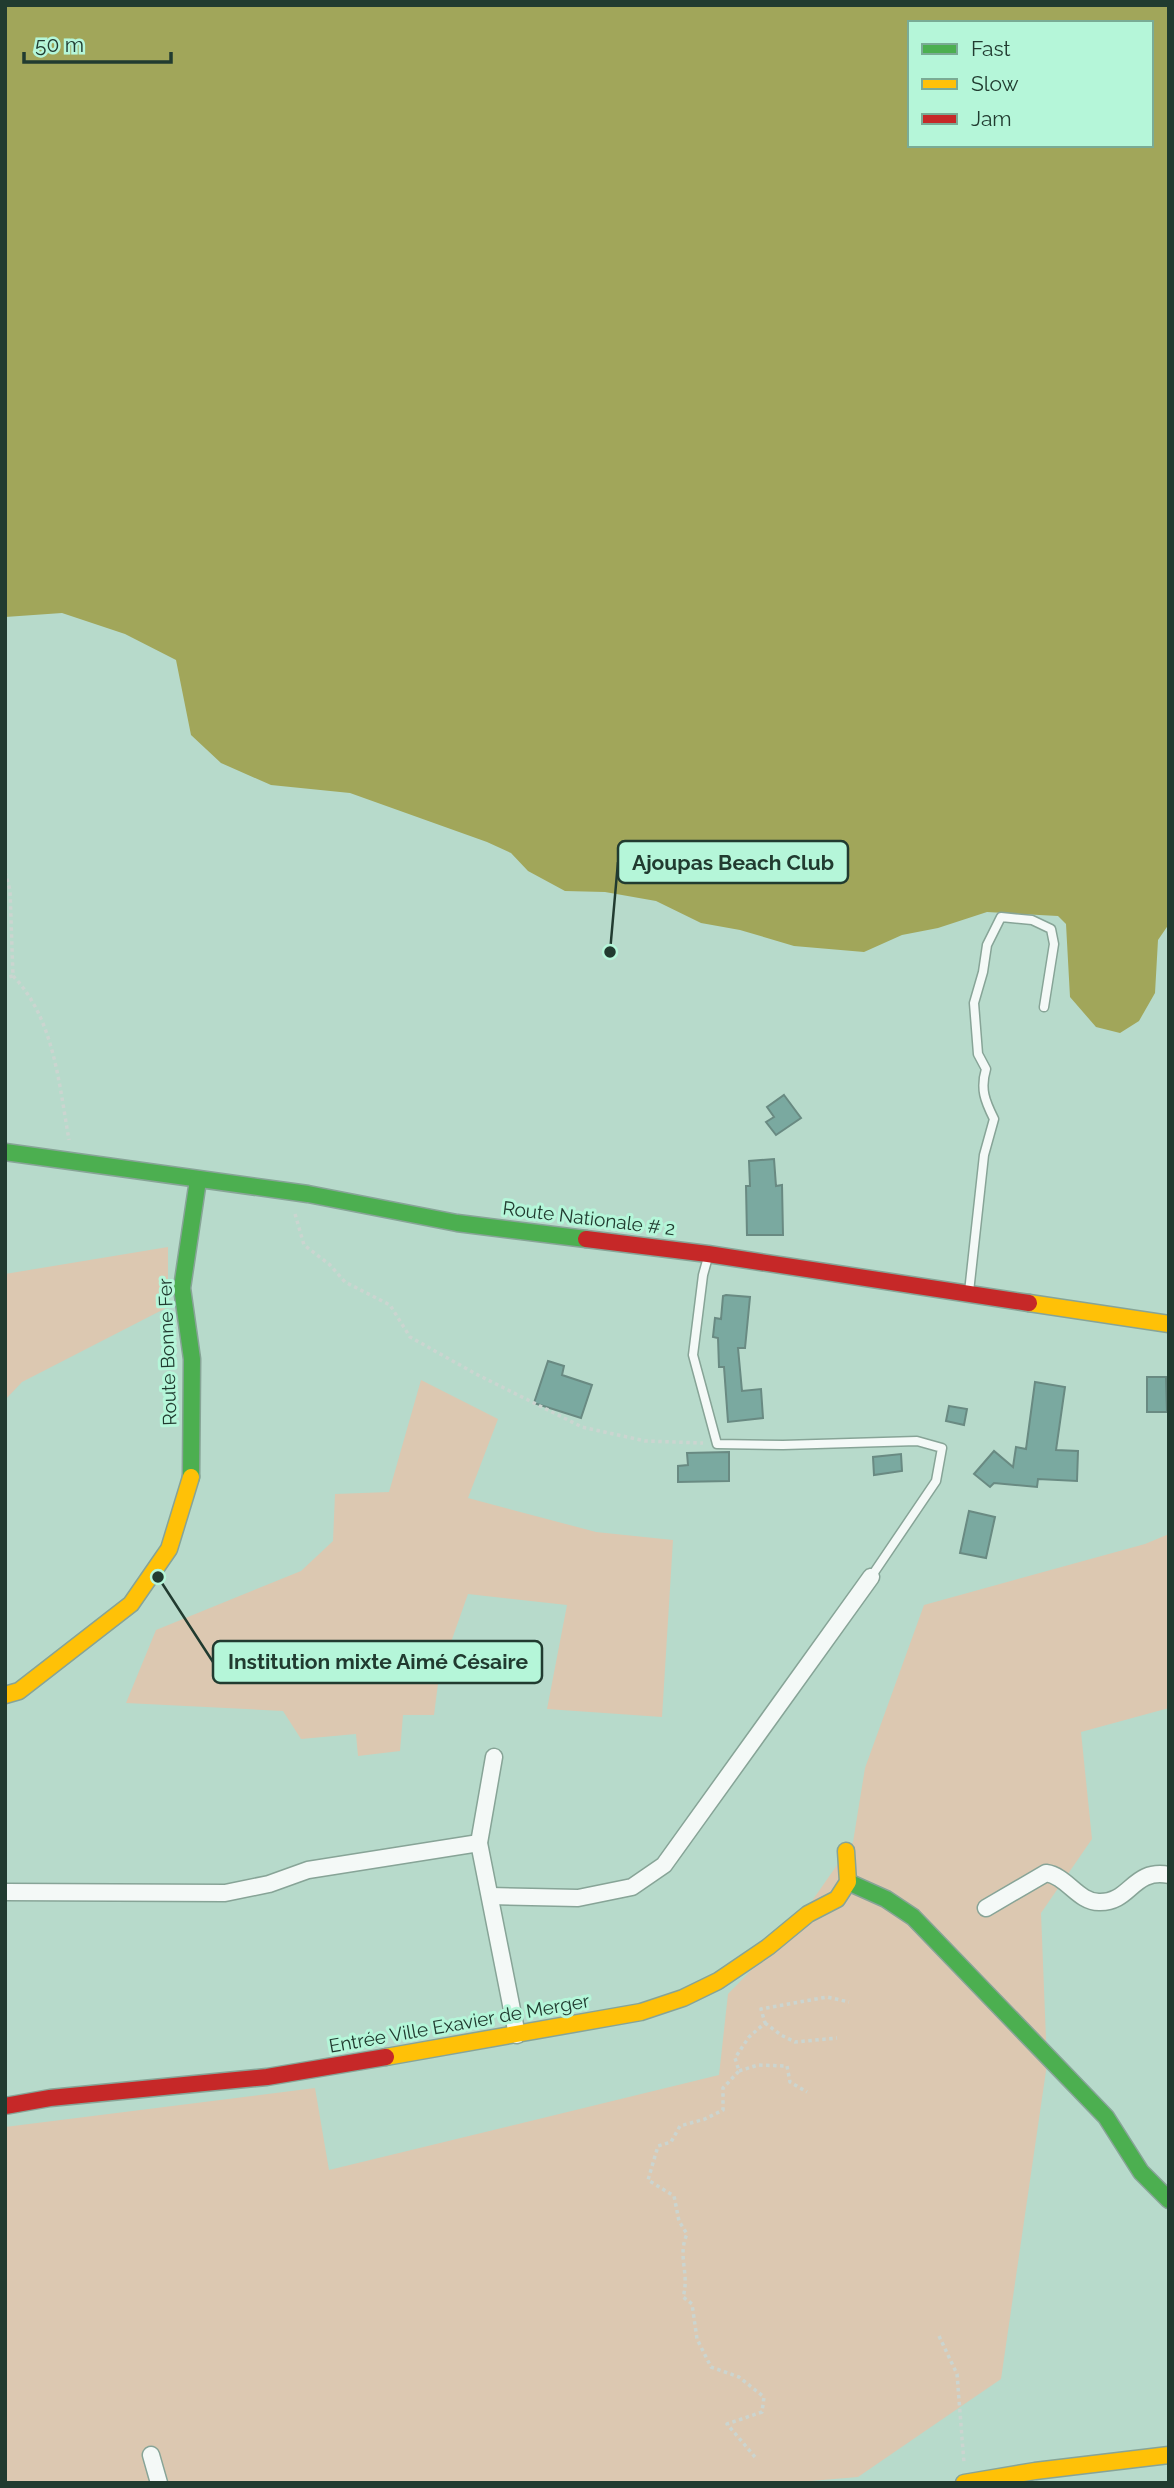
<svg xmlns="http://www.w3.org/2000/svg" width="1174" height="2488" viewBox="0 0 1174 2488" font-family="Raleway,sans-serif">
<rect width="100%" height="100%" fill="#b7dacb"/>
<g fill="#dcc8b1">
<polygon points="168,1247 168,1307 22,1382 5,1400 5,1274"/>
<polygon points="421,1380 498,1419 468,1498 596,1532 673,1540 662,1717 547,1709 567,1605 468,1594 439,1676 434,1715 403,1715 400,1751 358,1756 356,1734 301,1739 283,1711 126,1703 156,1630 301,1571 333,1541 335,1494 389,1492"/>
<polygon points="1169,1534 1169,1708 1081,1732 1092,1839 1041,1913 1047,2064 1001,2379 858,2477 787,2483 5,2483 5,2127 315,2088 329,2170 719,2075 728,1994 796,1924 853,1842 865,1768 924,1605 1145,1544"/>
</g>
<path fill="#a1a65a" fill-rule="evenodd" d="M5 5H1169V924L1158 940 1155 993 1139 1021 1120 1033 1096 1027 1070 997 1066 924 1058 916 987 912 938 928 902 935 864 952 794 946 740 930 701 923 656 901 605 892 565 891 528 871 511 853 487 842 350 793 271 785 221 763 191 735 176 660 125 634 62 613 5 617ZM910 23H1151V145H910Z"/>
<g fill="#7aa9a0" stroke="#698a82" stroke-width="2">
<polygon points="784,1095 801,1118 776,1135 766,1122 774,1117 767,1107"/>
<polygon points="774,1159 776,1186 782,1185 783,1235 747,1235 746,1186 750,1186 749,1161"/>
<polygon points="726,1295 750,1297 745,1348 738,1348 742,1391 761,1389 763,1418 728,1422 724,1367 719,1367 718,1338 713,1337 715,1318 721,1319 723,1296"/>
<polygon points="548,1361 564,1366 562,1375 592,1385 581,1418 534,1403"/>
<polygon points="1147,1377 1166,1377 1167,1412 1147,1412"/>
<polygon points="1035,1382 1065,1387 1056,1450 1078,1451 1077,1481 1038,1479 1037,1487 994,1483 990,1487 974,1474 994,1451 1013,1467 1016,1447 1026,1449"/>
<polygon points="949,1406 967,1409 964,1425 946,1421"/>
<polygon points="729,1452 729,1481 678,1482 678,1466 688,1465 687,1453"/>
<polygon points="901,1454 902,1471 874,1475 873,1457"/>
<polygon points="969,1511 995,1517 986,1558 960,1553"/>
</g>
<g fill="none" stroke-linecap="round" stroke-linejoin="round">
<defs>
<g id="lane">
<polyline points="708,1257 703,1275 693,1355 717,1444 783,1445 917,1441 942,1448 936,1481 871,1577"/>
<path d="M969 1292 984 1155 994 1119C985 1101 980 1089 986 1069L978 1054 974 1003 983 972 987 945 1001 917 1032 920 1051 929 1054 944 1044 1007"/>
</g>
<g id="street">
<polyline points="494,1757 479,1843 517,2035"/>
<polyline points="5,1892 225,1893 269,1884 308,1870 479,1843"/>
<polyline points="490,1896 578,1898 632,1887 664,1865 871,1577"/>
<path d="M986 1908 1046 1873C1067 1876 1078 1902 1099 1902 1131 1903 1132 1868 1169 1875"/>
<polyline points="151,2455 159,2483"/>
</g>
<g id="fast">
<polyline points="5,1152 308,1194 457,1223 586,1239"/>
<polyline points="191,1477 192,1359 182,1288 198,1180"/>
<polyline points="848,1882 886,1899 913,1917 1106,2117 1141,2172 1169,2200"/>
</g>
<g id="slow">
<polyline points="1029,1303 1169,1324"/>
<polyline points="5,1695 19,1691 131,1604 169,1549 191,1477"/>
<polyline points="386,2057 641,2012 683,1998 718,1981 768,1947 808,1914 837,1899 848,1882 846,1851"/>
<polyline points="964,2483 1035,2471 1169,2455"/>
</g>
<g id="jam">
<polyline points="586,1239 708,1254 1029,1303"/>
<polyline points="5,2106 50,2098 267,2077 386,2057"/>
</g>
</defs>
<use href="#lane" stroke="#87a497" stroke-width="11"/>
<use href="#street" stroke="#87a497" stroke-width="19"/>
<use href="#fast" stroke="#87a497" stroke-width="19"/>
<use href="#slow" stroke="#87a497" stroke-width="19"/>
<use href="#jam" stroke="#87a497" stroke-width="19"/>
<g stroke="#cbd5d0" stroke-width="3.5" stroke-dasharray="3.5 3.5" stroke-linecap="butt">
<polyline points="5,872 10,890 13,976 5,978"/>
<path d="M13 976C54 1018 59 1084 69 1140"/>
<polyline points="295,1214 304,1245 330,1265 345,1282 390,1305 410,1337 476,1374 582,1427 645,1441 703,1443"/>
<polyline points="765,2023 781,2035 795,2042 837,2038"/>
<polyline points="739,2071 758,2065 787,2066 790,2082 807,2092"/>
<polyline points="939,2336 957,2374 964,2463"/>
<path d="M755 2457 727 2424 762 2412 764 2397 739 2377 711 2367 697 2339 692 2304 683 2297C690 2274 677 2256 687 2234L679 2221 674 2196 648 2180 658 2146 671 2142 680 2126 705 2119 723 2110V2088L739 2071 735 2058 749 2037 765 2023 761 2009 827 1997 849 2002"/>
</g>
<use href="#lane" stroke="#f4f9f7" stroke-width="8"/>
<use href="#street" stroke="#f4f9f7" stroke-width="16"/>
<use href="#fast" stroke="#4caf50" stroke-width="16"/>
<use href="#slow" stroke="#ffc107" stroke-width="16"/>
<use href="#jam" stroke="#c62828" stroke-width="16"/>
</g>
<g text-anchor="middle" stroke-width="6" stroke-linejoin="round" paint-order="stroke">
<g font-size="19" fill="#213b30" stroke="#b5f6d9">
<text transform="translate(589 1218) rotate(7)" y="7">Route Nationale # 2</text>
<text transform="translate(167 1352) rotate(-92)" y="7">Route Bonne Fer</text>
<text transform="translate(459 2023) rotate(-10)" y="7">Entrée Ville Exavier de Merger</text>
</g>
</g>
<path fill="none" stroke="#213b30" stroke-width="2.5" d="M610 952L618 862M158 1577L213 1662"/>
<g fill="#213b30" stroke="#b5f6d9" stroke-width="2.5">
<circle cx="610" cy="952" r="7"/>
<circle cx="158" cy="1577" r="7"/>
</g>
<g fill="#b5f6d9" stroke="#213b30" stroke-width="2.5">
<rect x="618" y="841" width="230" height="42" rx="7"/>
<rect x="213" y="1641" width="329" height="42" rx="7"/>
</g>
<g font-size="21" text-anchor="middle" font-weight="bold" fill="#213b30">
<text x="733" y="870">Ajoupas Beach Club</text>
<text x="378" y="1669">Institution mixte Aimé Césaire</text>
</g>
<rect width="1174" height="2488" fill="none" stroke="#213b30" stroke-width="14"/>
<rect x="908" y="21" width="245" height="126" fill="#b5f6d9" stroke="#7aab95" stroke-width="2"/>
<rect x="922" y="44" width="35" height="10" fill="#4caf50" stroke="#7aab95" stroke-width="2"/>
<text x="971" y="56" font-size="21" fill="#213b30">Fast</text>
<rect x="922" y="79" width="35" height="10" fill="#ffc107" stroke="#7aab95" stroke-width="2"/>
<text x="971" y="91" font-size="21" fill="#213b30">Slow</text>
<rect x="922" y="114" width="35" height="10" fill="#c62828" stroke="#7aab95" stroke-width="2"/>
<text x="971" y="126" font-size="21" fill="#213b30">Jam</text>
<path d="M24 52v10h147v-10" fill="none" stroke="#213b30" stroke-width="3.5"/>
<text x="35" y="52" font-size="21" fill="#213b30" stroke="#b5f6d9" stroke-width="5" paint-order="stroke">50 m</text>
</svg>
